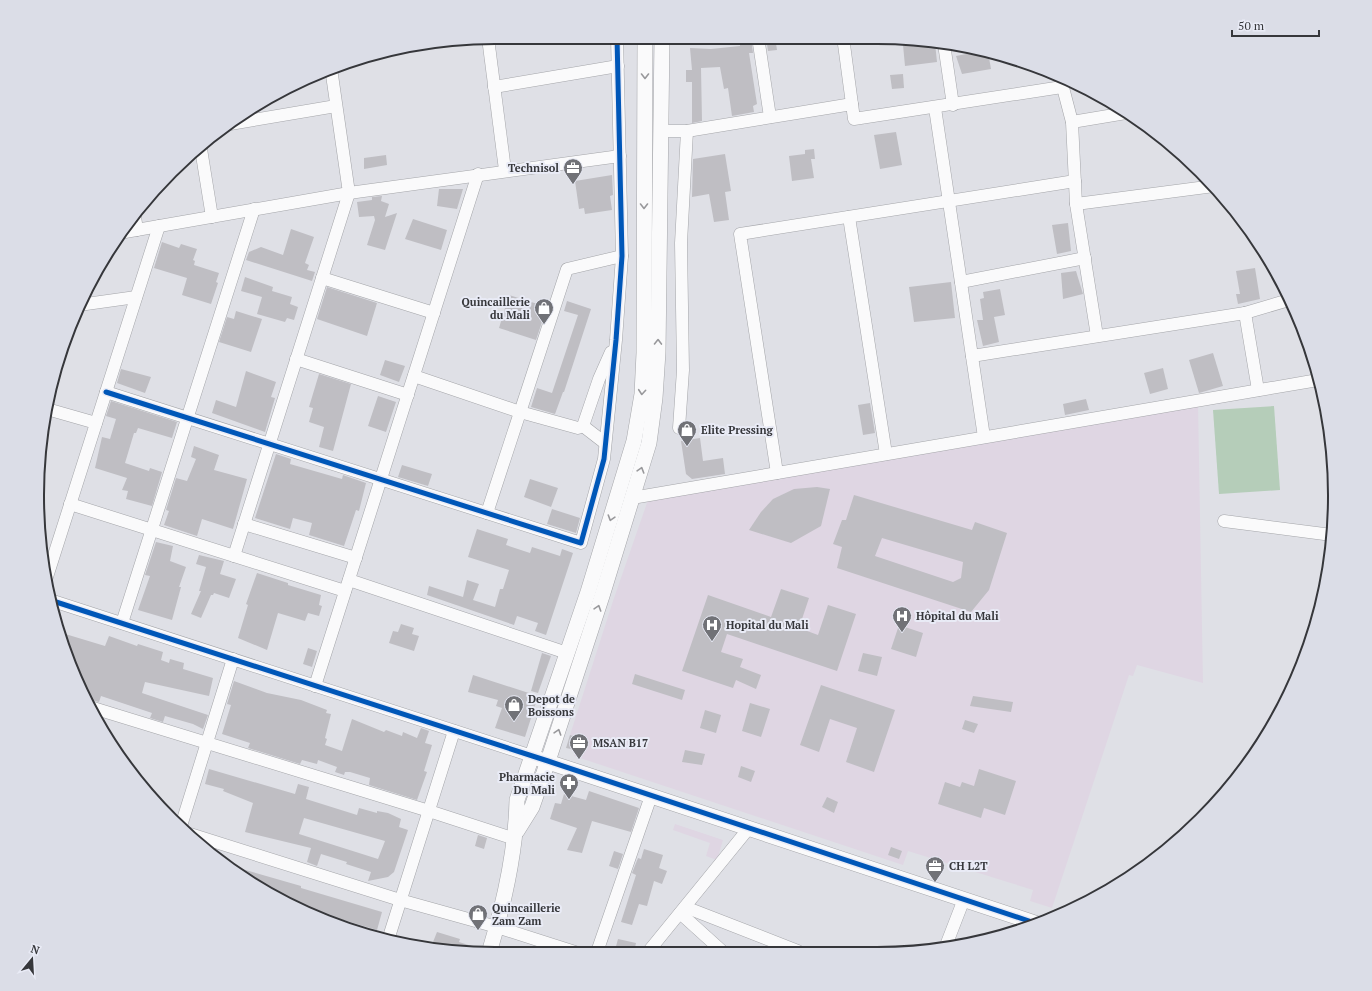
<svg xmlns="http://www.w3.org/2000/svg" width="1372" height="991" viewBox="0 0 1372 991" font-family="'PT Serif',serif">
<rect width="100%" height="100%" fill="#dfe0e6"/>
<g fill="#dfd6e3">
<polygon points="1198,404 1203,683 1137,665 1133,676 1129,675 1052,908 1030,901 1033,890 908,851 903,865 574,756 579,738 570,735 613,601 648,500"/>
<polygon points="675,824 723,840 717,860 706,856 710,843 673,830"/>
</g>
<polygon fill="#b5cdb9" points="1274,406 1280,490 1219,494 1213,410"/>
<g fill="#bfbec3" fill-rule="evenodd">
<polygon points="766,37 775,37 777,50 768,51"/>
<polygon points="751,38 753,53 749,53 757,104 753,106 754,112 732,116 728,88 724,89 720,67 701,68 702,121 692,123 692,82 686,82 686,70 692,70 690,48 711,49 740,46 740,40"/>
<polygon points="921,41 935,43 937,62 905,66 903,45"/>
<polygon points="982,51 988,52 991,69 962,74 956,56"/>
<polygon points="903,74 904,88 892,89 890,75"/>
<polygon points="896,132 902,165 880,169 874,135"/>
<polygon points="814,149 815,159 811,159 814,178 792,181 789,156 805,154 805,150"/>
<polygon points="725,154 731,191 725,192 729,220 714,222 709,194 692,197 693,159"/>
<polygon points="386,155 387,165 364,169 364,158"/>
<polygon points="612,175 613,195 610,196 612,210 585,214 584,208 579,209 575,181"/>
<polygon points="439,189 463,189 457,209 437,206"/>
<polygon points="382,196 381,201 389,204 385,217 397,213 385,250 367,245 375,220 374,216 359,217 357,202 372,200 372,197"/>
<polygon points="413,219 447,230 441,250 405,239"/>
<polygon points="1068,223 1071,251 1057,254 1052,225"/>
<polygon points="291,229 314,237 305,263 309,265 307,270 315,272 312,281 246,260 249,252 261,247 283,255"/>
<polygon points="162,242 179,248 181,244 197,249 193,260 195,261 194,265 219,273 216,282 218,283 211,304 182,295 187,278 154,268"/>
<polygon points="1255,268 1260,299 1238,304 1236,294 1240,294 1236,271"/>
<polygon points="1076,271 1083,294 1063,299 1061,273"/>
<polygon points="245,277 273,287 272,291 292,297 290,304 298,307 294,320 287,318 285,322 257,314 262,297 241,291"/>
<polygon points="951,282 955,318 914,322 909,287"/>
<polygon points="327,287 377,303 367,336 317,319"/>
<polygon points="1000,289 1005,315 994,317 999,342 983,346 977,320 983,320 980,299 984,298 983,292"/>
<polygon points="509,295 547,307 536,340 499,328"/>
<polygon points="567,301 591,309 564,392 563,392 555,414 531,407 537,388 552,393 578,315 564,311"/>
<polygon points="236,311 262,319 251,352 219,342 227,317 234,319"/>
<polygon points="1213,353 1223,386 1199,393 1189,360"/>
<polygon points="385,360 405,366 399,382 380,375"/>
<polygon points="1163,368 1168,389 1150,394 1144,373"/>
<polygon points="121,369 151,377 145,393 117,383"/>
<polygon points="246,371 276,382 271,397 275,398 265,432 212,413 216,400 236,407"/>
<polygon points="319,374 351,384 333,451 319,447 324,427 309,422 313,408 309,407"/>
<polygon points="378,396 396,402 386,432 368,426"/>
<polygon points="1086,399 1089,410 1065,415 1063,404"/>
<polygon points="111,401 177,422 172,438 138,428 136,433 134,433 125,463 149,471 150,468 162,472 152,506 126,499 128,491 122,490 127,478 95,468 102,437 110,439 116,419 106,416"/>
<polygon points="870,403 875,433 863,435 858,405"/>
<polygon points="700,438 703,461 723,458 725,474 692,479 686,474 681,441"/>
<polygon points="194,446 219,455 214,470 247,479 233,529 202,519 197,536 164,525 169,511 166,510 176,478 187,481 196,459 191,457"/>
<polygon points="276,454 291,459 290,464 342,479 343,475 366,483 359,511 356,510 344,546 309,535 312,523 293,518 290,529 255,518"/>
<polygon points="402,465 432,474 428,486 398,477"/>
<polygon points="530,479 558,488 551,507 524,497"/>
<polygon points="817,487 830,489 821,526 791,543 749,530 761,512 773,499 794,489"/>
<path d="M854 495 972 530 975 522 1007 533 989 590 971 612 837 568 842 547 833 544 842 520H846ZM882 538 963 562 961 578 953 582 875 556Z"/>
<polygon points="552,509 580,518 576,533 547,524"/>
<polygon points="477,529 508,539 506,545 530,553 532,547 560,556 562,549 573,553 546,635 535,631 538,623 517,616 514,625 427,595 429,586 463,597 467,580 479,584 473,600 495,607 500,589 503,589 509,570 468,557"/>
<polygon points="156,542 173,546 170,561 186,567 179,587 181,587 172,620 138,610 150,576 145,575"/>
<polygon points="199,555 224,561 220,574 236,579 229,598 214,593 213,595 211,595 201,618 191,614 201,591 199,591 206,567 196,564"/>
<polygon points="257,573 288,583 288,585 321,595 319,605 322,606 319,616 308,613 305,621 278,613 267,650 238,638 248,605 246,604"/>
<polygon points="781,589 809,598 799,628 818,635 828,605 856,614 837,671 727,634 721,652 743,659 740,667 761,675 756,689 736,680 733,688 682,671 708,595 771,617"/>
<polygon points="401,624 414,628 412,634 419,636 414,651 389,643 393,631 398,632"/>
<polygon points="899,625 923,633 916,657 891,649"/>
<polygon points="62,633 105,646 109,636 137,646 138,644 163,652 161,660 169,663 170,659 184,663 183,669 213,678 209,696 145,682 142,693 208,715 203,729 193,724 165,716 163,722 150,718 152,713 101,696 99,702 86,699 88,692 81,690 72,671"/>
<polygon points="308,648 317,651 312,667 303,664"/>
<polygon points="542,653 551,656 538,693 531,691"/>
<polygon points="863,653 882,657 877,676 858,671"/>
<polygon points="635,674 685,690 682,700 632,684"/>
<polygon points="473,675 538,696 525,737 495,728 502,708 496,706 498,700 468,692"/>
<polygon points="234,681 267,693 301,700 327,710 326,713 331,714 325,738 327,739 325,745 342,751 352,719 384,732 386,730 402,736 403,732 417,738 421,728 429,731 425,743 432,745 424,771 427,772 417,800 369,785 370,778 350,772 345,772 344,775 335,772 337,767 318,760 317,764 302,760 300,764 248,748 250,743 222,734 231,705 227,704"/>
<polygon points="821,685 895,710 874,772 846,762 857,728 830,719 819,752 800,745"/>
<polygon points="973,696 1013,702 1011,712 970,706"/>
<polygon points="750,703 770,709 761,737 742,731"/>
<polygon points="705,710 721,715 716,733 700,728"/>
<polygon points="965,720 978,724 974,733 962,729"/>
<polygon points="570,735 580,738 576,750 566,748"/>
<polygon points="685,750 705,754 702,765 682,762"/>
<polygon points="741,766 755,771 751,782 738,777"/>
<path d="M209 769 295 794 298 784 309 787 306 799 357 815 359 808 377 813V811L388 813 401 819 399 827 408 830 394 872 388 877 368 881 371 872 346 864 347 862 321 854 317 866 307 862 311 848 245 832 253 803 223 791 224 789 205 784ZM304 818 385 841 378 859 299 834Z"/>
<polygon points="979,769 1016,781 1005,815 984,808 981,818 938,804 945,782 960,787 962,782 974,786"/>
<polygon points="589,791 639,808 631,832 592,821 582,853 567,850 577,828 550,819 555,803 561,804 564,794 586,800"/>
<polygon points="827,797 838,802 834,813 822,807"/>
<polygon points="478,835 487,838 484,849 475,846"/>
<polygon points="891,847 902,851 899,859 888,855"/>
<polygon points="644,849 663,855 659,868 667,871 662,884 654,881 647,906 639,904 632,925 621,922 636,875 632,873 638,858 641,859"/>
<polygon points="614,851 623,854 618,869 609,866"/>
<polygon points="235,867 301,886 301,888 382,912 377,930 286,903 233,870"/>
<polygon points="437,932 460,939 459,942 481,949 480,953 466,953 431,947"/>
<polygon points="618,939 636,943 634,952 615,950"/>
</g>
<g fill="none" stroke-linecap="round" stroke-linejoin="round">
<defs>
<g id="minor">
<polyline points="758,37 770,117"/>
<polyline points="843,37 854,119 1062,87 1067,80"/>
<polyline points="488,38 505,170"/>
<polyline points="944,44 953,105"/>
<polyline points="1061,80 1072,122 1076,204 1097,336"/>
<polyline points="494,87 618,66"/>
<polyline points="935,108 984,437"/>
<polyline points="1072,122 1126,113"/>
<polyline points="230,124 336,106"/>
<polyline points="660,131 687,131 852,104"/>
<polyline points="201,149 212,217"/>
<polyline points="1076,204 1214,186"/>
<polyline points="135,217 137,230"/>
<polyline points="849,217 886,454"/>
<polyline points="125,232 349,193 620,156"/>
<polyline points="322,278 434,313"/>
<polyline points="961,282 1085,258"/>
<polyline points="79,305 136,297"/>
<polyline points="1245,313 1258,390"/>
<polyline points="972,356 1245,313 1289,300"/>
<polyline points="296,359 408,395"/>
<polyline points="414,376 520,412 578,428 583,426 599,379 611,352"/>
<polyline points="106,392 581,543 604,459 616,340 622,256 617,37"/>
<polyline points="47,409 96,423"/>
<polyline points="583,426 605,443"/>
<polyline points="679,428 683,370 681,243 687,131"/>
<polyline points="777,473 740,234 1075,181"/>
<polyline points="632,498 1318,380"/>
<polyline points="70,504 345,591"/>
<polyline points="487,513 567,269 622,256"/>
<polyline points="1224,521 1332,535"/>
<polyline points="244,524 356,558"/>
<polyline points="234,556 349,193 331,68"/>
<polyline points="47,577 159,226"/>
<polyline points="349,580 567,653"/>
<polyline points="53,601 532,756"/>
<polyline points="122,623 254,209"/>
<polyline points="315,686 478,174"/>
<polyline points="90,707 429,811 515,839"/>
<polyline points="181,826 233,659"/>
<polyline points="190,834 400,900 497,927 575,952"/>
<polyline points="685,907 798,951"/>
<polyline points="680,913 722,951"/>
<polyline points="388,940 454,731"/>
<polyline points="945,948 964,899"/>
<polyline points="597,952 651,796"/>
<polyline points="648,952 749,828"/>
</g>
<g id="tertiary">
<polyline points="539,759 1038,924"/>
<polyline points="517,831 532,807 548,761 602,596 649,443 655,398 658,352 662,37"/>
<path d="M489 953C504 904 516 851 517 800L588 592 634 441 642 394 644 353 645 37"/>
</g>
</defs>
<use href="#minor" stroke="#a4a5a9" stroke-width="13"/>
<use href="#tertiary" stroke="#a4a5a9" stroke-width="16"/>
<use href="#minor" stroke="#fafafb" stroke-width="12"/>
<use href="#tertiary" stroke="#fafafb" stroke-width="15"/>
<defs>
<g id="cycleway">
<polyline points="106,392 581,543 604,459 616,340 622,256 617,37"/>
<polyline points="53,601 548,761 1038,924"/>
</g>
</defs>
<use href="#cycleway" stroke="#e9ebf6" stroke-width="8"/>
<use href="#cycleway" stroke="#0057b8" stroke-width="5"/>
</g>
<defs><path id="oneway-chevron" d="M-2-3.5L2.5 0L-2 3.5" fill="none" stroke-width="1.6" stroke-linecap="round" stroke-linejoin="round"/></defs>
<g stroke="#98989b">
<use href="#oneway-chevron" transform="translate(645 76) rotate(90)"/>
<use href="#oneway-chevron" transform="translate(644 206) rotate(90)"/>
<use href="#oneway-chevron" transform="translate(658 342) rotate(-89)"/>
<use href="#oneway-chevron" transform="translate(642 392) rotate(95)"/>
<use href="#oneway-chevron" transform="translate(641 470) rotate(-73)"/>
<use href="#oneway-chevron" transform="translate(611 518) rotate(107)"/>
<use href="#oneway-chevron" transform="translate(598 608) rotate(-72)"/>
<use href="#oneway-chevron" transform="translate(558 732) rotate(-72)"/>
</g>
<defs>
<symbol id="office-pin" viewBox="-11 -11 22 30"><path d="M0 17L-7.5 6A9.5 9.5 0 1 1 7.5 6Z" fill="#717277" stroke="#e9ebf6"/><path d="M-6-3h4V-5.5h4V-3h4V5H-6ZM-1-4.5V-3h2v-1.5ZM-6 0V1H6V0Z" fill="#fff"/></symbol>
<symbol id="shop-pin" viewBox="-11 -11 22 30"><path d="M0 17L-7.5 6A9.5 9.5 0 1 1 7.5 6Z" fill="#717277" stroke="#e9ebf6"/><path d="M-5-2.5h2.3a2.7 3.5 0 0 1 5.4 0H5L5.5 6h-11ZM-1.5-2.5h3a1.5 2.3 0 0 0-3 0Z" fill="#fff"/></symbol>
<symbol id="hospital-pin" viewBox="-11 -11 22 30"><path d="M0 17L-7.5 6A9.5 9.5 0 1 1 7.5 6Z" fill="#717277" stroke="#e9ebf6"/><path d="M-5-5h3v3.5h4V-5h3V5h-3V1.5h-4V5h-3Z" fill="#fff"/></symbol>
<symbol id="pharmacy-pin" viewBox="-11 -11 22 30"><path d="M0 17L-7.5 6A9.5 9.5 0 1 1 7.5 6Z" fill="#717277" stroke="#e9ebf6"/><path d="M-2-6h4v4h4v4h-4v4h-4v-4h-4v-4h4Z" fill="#fff"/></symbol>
</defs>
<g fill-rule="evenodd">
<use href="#office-pin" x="562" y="157" width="22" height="30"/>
<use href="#shop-pin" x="533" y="297" width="22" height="30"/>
<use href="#shop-pin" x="676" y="419" width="22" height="30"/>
<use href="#hospital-pin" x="891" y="605" width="22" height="30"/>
<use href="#hospital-pin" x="701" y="614" width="22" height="30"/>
<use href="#shop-pin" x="503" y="694" width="22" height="30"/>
<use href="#office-pin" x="568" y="732" width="22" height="30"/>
<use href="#pharmacy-pin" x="558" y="772" width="22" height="30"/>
<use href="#office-pin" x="924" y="855" width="22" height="30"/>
<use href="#shop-pin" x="467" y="903" width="22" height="30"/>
</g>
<g text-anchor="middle" stroke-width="4" stroke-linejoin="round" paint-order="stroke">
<g font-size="11" font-weight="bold" fill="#36373b" stroke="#e9ebf6" text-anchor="start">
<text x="559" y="172" text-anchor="end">Technisol</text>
<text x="530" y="306" text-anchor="end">Quincaillerie<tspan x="530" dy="13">du Mali</tspan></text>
<text x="701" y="434">Elite Pressing</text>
<text x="916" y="620">Hôpital du Mali</text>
<text x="726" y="629">Hopital du Mali</text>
<text x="528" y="703">Depot de<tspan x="528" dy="13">Boissons</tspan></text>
<text x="593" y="747">MSAN B17</text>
<text x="555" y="781" text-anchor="end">Pharmacie<tspan x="555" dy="13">Du Mali</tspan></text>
<text x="949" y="870">CH L2T</text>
<text x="492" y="912">Quincaillerie<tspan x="492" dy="13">Zam Zam</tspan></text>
</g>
</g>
<path d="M0 0H1372V991H0ZM495 44H877A451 451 0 0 1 1328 495V496A451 451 0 0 1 877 947H495A451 451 0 0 1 44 496V495A451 451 0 0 1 495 44Z" fill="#dbdde7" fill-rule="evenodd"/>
<path fill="none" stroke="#36373b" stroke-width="2" d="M495 44H877A451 451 0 0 1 1328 495V496A451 451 0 0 1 877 947H495A451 451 0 0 1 44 496V495A451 451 0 0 1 495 44Z"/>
<g transform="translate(32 959) rotate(18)" stroke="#e9ebf6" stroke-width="3" paint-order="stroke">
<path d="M0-3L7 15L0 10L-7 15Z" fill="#36373b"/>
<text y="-6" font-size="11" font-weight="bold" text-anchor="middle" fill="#36373b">N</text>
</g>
<path d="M1232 30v6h87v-6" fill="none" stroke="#36373b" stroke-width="2"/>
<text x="1238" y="30" font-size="12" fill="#36373b" stroke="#e9ebf6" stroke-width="3" paint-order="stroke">50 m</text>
</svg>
